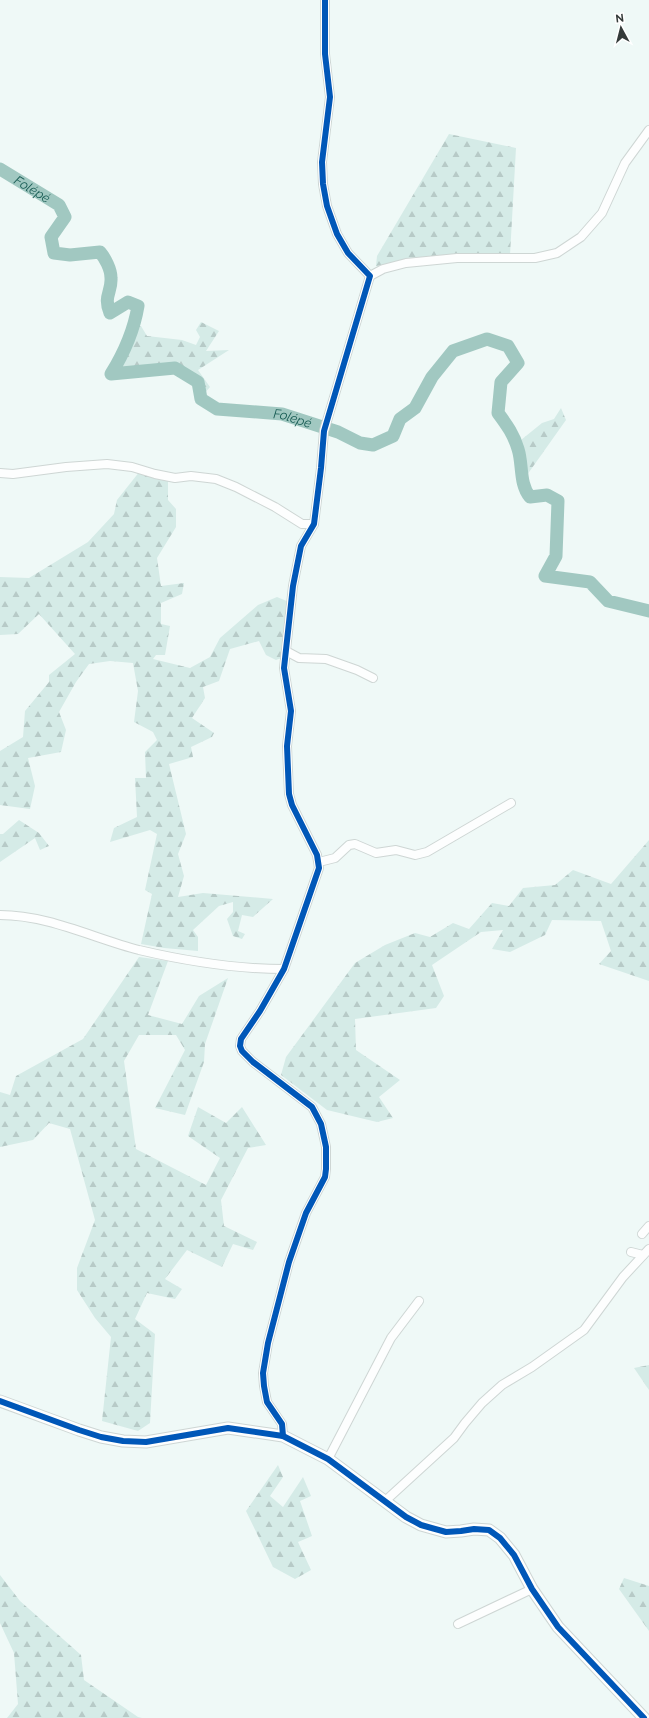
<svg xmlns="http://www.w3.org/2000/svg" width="649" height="1718" viewBox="0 0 649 1718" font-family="Raleway,sans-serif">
<defs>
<pattern id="forest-firs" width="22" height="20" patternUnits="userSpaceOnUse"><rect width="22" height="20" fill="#d5ebe7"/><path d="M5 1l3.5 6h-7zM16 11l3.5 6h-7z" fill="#b7cac7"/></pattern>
</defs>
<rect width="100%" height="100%" fill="#eff9f7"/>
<g fill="url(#forest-firs)">
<polygon points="449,134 516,148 510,255 457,254 376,266 377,256"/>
<polygon points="201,322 219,331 206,351 229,350 198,370 210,387 204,394 192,376 177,364 136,368 122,375 117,371 117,363 127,347 132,326 141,326 147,336 182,340 196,345 200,337 196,330"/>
<polygon points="561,408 566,420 527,475 525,457 521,440 542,423 554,419"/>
<polygon points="140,471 168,478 168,500 176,509 176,527 157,558 161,586 184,583 182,594 161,603 161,624 170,626 165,655 156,655 153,659 190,668 210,657 220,638 258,605 277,597 289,602 290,655 276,660 266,655 259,641 230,649 219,681 203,687 205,698 192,718 214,733 212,737 191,747 193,757 169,764 186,834 178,854 184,876 178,897 203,893 273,899 253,917 242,915 238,931 245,934 242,939 233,936 227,919 233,912 233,902 219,906 193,930 198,937 198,951 164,948 141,944 152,894 145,890 157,834 150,830 110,842 114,828 137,817 135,778 146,778 145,752 157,740 153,732 134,722 138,691 133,663 110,661 89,664 76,682 59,712 66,730 61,752 28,758 35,786 30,809 0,805 0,751 23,737 25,711 49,682 49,675 75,654 39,614 18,634 0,635 0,577 29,578 88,542 114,514 117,500"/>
<polygon points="19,820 39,833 49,846 40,850 35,838 0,862 0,834 3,834"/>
<polygon points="649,840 649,981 599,964 611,951 601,921 552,920 545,935 510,952 492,949 503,930 481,932 432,965 444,996 436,1008 355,1019 356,1050 400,1080 379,1097 393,1118 377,1122 327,1110 281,1075 286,1057 355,963 385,945 415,933 430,937 453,923 469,929 492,903 509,906 523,888 555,885 573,870 611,884"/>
<polygon points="139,957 168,961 148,1015 182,1024 199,996 228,978 205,1044 204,1062 185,1115 155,1108 185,1050 176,1035 139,1035 124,1061 136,1149 206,1185 220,1158 188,1136 198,1107 226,1123 242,1107 266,1145 248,1148 221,1200 224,1226 257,1242 253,1250 233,1244 222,1267 187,1250 165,1279 182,1289 175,1299 147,1293 135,1319 155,1334 150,1423 138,1431 102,1421 111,1337 95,1318 77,1290 77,1268 95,1220 70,1129 49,1123 33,1140 0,1147 0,1092 10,1095 16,1076 83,1039"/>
<polygon points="649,1365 649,1390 634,1368"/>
<polygon points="278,1465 283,1477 270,1496 283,1507 303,1477 311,1496 300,1501 312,1536 298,1542 311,1570 295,1579 273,1567 246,1511"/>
<polygon points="0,1575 20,1601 81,1655 84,1680 138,1717 142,1718 7,1718 18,1704 14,1653 0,1623"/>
<polygon points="624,1578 649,1586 649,1631 619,1589"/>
</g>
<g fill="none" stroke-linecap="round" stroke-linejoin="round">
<path stroke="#a1c8c1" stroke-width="13" id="s1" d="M0 169 59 205 65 217 51 237 54 253 70 255 100 252C105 258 111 269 111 278 112 292 103 296 110 313L128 302 138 306C134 330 124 353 111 374L175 368 198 382 201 399 217 409 282 414 338 432 360 443 373 445 393 436 400 419 415 408 432 377 453 351 487 339 508 346 518 363 501 382 498 413C507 425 514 435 518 449 523 464 519 484 530 497L547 495 558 501 556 556 545 576 590 582 608 601 649 611"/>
<defs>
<g id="minor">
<polyline points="370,276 383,269 406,263 457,258 535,258 557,253 581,237 602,213 625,163 649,130"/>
<polyline points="0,473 13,474 66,467 107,464 132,467 155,474 175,478 191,476 216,479 236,487 275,507 302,524 314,524"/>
<polyline points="286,651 299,658 326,659 357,670 373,678"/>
<polyline points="319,862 335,858 349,845 355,844 376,853 396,850 415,855 427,852 511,803"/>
<path d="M0 915C48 915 93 938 139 950 186 961 235 969 284 969"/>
<polyline points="642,1234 649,1226"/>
<polyline points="631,1252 643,1255"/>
<polyline points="283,1436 282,1424 267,1402 264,1386 263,1373 268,1343 289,1262 306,1213 325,1177 326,1169 326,1147 321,1124 312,1107 253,1062 242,1051 240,1046 241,1039 260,1011 284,969 319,868 317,855 292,805 289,794 287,746 291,711 284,668 293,586 301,546 314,524 321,468 324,431 370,276 348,253 337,234 327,206 323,184 322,162 330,97 325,54 325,0"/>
<polyline points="328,1459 391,1338 419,1301"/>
<polyline points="384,1502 454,1438 465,1423 482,1403 502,1385 532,1367 584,1330 623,1277 649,1249"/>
<polyline points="458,1624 532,1589"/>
</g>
<polyline id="tertiary" points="0,1401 79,1430 101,1437 123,1441 146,1442 228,1428 283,1436 328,1459 406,1517 421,1525 446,1532 461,1531 474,1529 489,1530 500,1538 514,1555 532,1589 558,1627 644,1718"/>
</defs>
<use href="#minor" stroke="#ced6d4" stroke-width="10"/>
<use href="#tertiary" stroke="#ced6d4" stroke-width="13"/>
<use href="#minor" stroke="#fdfefe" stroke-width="8"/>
<use href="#tertiary" stroke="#fdfefe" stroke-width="11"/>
<defs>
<g id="cycleway">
<polyline points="0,1401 79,1430 101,1437 123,1441 146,1442 228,1428 283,1436 328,1459 406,1517 421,1525 446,1532 461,1531 474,1529 489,1530 500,1538 514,1555 532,1589 558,1627 644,1718"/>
<polyline points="283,1436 282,1424 267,1402 264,1386 263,1373 268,1343 289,1262 306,1213 325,1177 326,1169 326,1147 321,1124 312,1107 253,1062 242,1051 240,1046 241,1039 260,1011 284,969 319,868 317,855 292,805 289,794 287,746 291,711 284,668 293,586 301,546 314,524 321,468 324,431 370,276 348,253 337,234 327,206 323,184 322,162 330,97 325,54 325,0"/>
</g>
</defs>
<use href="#cycleway" stroke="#fff" stroke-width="8"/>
<use href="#cycleway" stroke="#0057b8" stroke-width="6"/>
</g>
<g text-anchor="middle" stroke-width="3" stroke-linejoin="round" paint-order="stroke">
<g font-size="13" font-style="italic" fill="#195d55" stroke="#fff">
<text dy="5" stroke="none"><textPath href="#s1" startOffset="38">Folépé</textPath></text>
<text dy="5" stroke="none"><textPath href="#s1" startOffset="543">Folépé</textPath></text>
</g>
</g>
<g transform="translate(621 28) rotate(353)" stroke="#ffffff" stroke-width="3" paint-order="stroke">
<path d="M0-3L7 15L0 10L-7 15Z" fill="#343b3a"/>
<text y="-6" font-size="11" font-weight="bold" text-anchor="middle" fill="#343b3a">N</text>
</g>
</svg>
